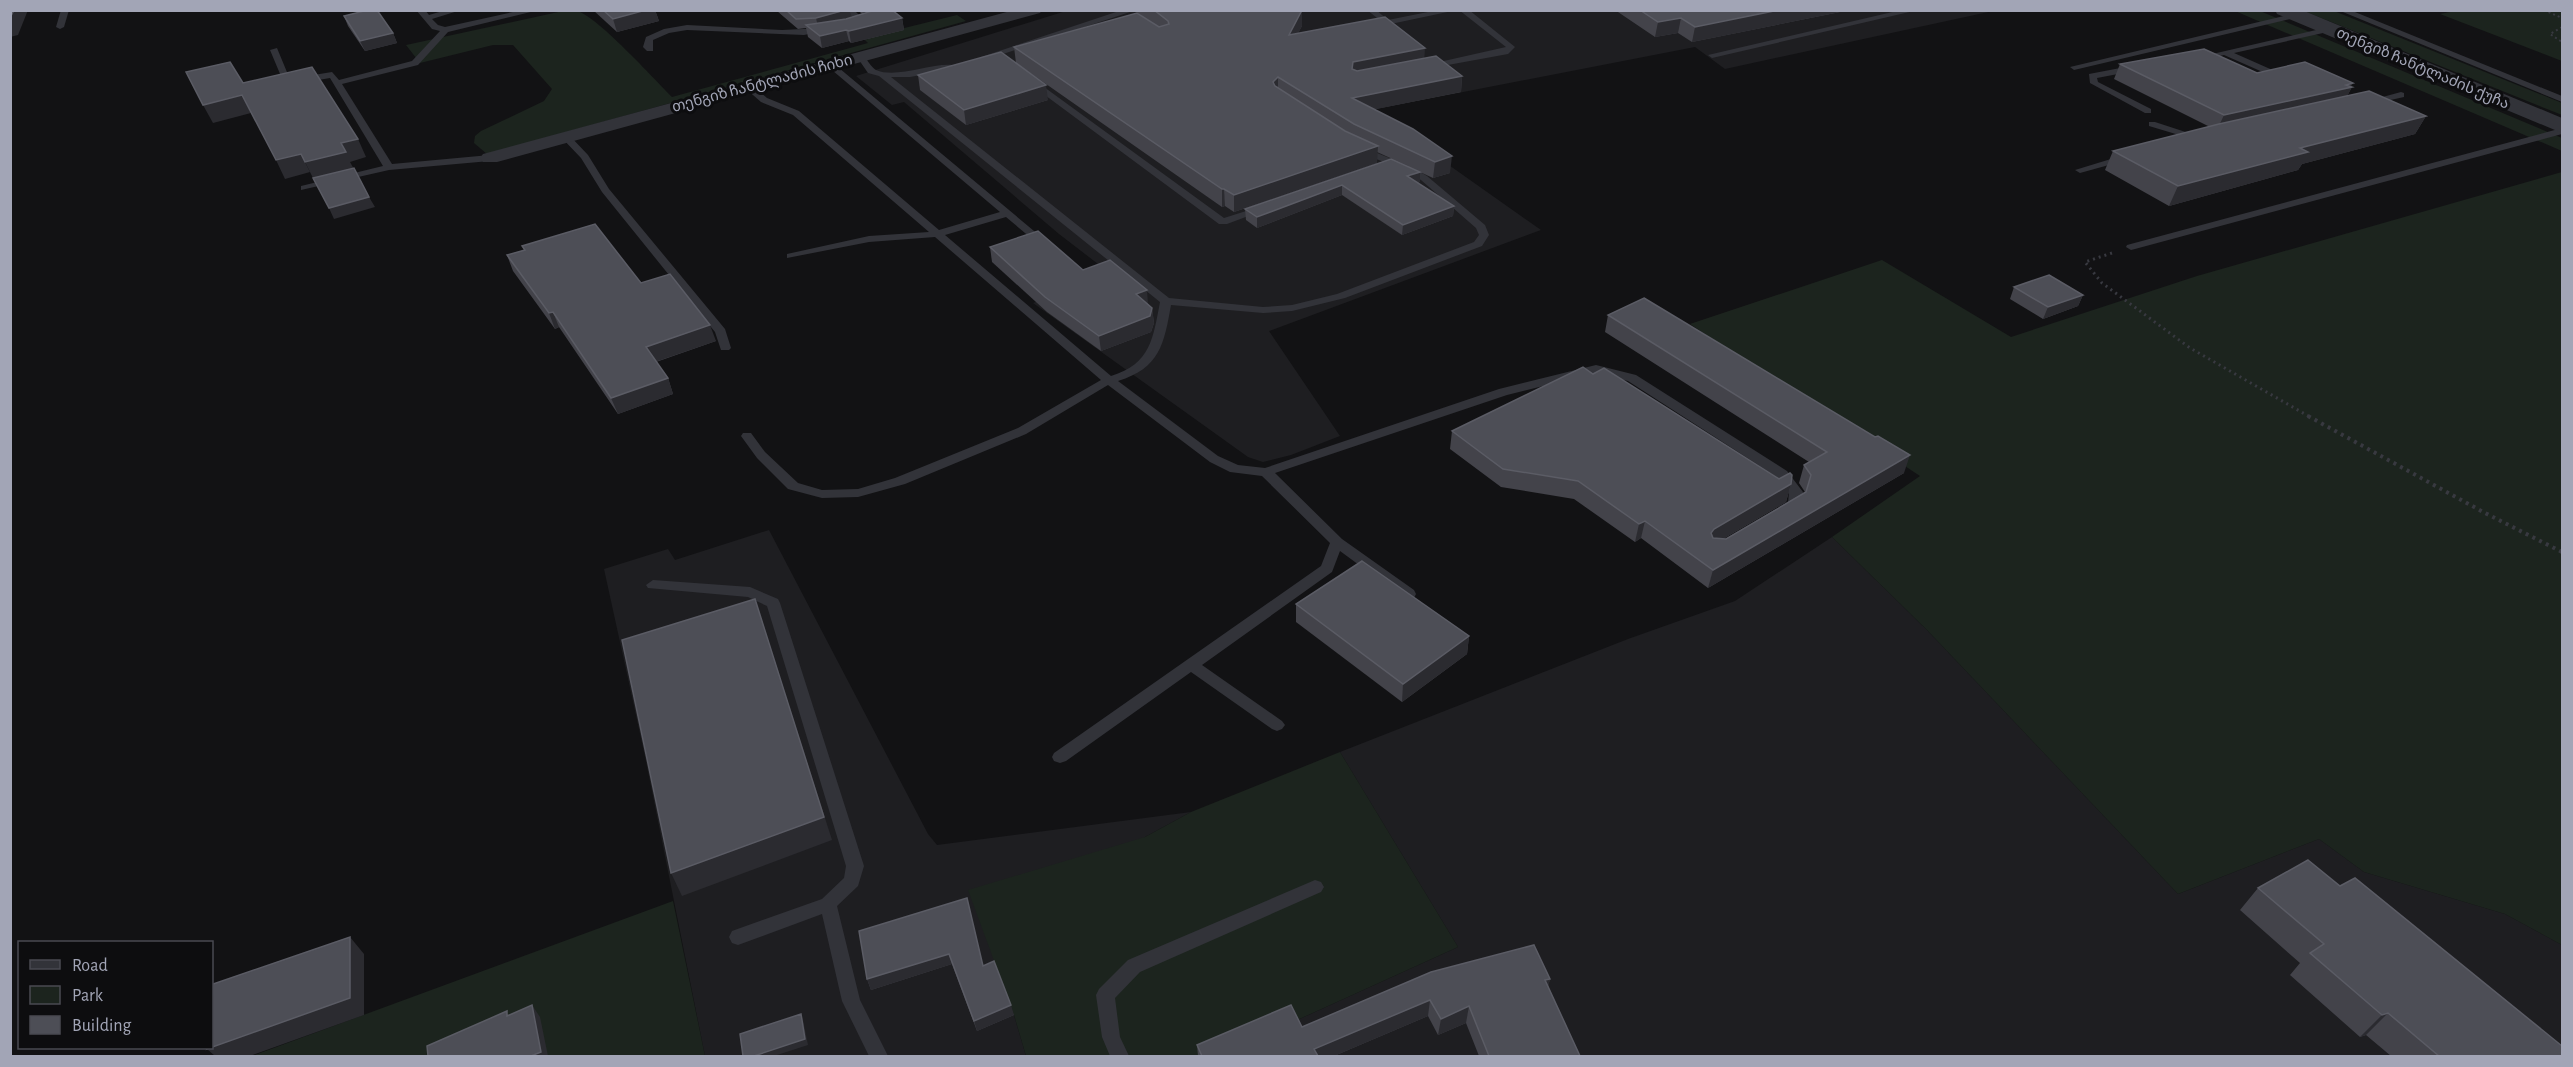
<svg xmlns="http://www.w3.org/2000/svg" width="2573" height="1067" viewBox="0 0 2573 1067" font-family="'Alegreya Sans','Noto Sans Georgian',sans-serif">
<rect width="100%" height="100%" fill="#121214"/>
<g fill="#1e1e21">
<polygon points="1066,11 1993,11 1725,69 1695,47 1371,110 1541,230 1269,331 1340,436 1291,455 1263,462 1248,457 1033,303 1111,274 1059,234 904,102 892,105 856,76"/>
<polygon points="769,530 928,834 937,845 1191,812 1145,837 1014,1015 1026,1056 705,1056 646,761 604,569 668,549 675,560"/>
<polygon points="1832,537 1927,630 2178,894 2319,839 2364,872 2505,914 2562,945 2562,1056 1218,1056 1458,947 1340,752 1628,639 1735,601"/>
</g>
<g fill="#1c241e">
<path d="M563 11C567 11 573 10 577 11 596 15 655 80 672 97L868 43 865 40 872 36 957 15 966 21 487 154 474 143 475 136 481 131 544 101 552 89 513 45H493L420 63 406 45Z"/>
<polygon points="2235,11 2260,11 2562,138 2562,151"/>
<polygon points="2304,11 2334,11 2562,103 2562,115"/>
<polygon points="2455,11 2562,11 2562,61 2440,14"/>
<polygon points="2562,172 2562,945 2505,914 2364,872 2319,839 2178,894 1927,630 1832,537 1920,476 1690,324 1882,260 2011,337 2197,276"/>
<polygon points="1340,752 1458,947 1218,1056 1026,1056 1014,1015 968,890 1145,837 1191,812"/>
<polygon points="673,901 705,1056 252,1056"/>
</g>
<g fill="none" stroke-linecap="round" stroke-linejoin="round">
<g stroke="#383940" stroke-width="2" stroke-dasharray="2 3" stroke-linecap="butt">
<polyline points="2544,10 2562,18"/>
<polyline points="2562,27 2550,34 2562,42"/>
</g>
<polyline stroke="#383940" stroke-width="3" stroke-dasharray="2 4" stroke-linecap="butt" points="2112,253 2085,262 2102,283 2190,348 2310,417"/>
<polyline stroke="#383940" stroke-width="4" stroke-dasharray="3 4.5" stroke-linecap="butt" points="2308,416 2485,513 2562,552"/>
<g fill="#323339" fill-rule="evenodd">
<polygon points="61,10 69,10 64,27 60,29 56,27"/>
<polygon points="416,10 425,10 429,15 446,10 461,10 432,19 438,25 445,27 522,10 539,10 448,32 418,65 342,84 392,164 490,155 495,158 490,161 389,170 301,190 301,186 383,166 330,78 301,83 283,81 270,50 277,48 289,77 301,77 332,72 339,80 412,61 440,31 432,29"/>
<polygon points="845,10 854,10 864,20 857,22"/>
<polygon points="1122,10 1136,10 988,59 981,57"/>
<polygon points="1367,10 1376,10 1388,20 1438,10 1457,10 1386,25"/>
<polygon points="1459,10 1469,10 1515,47 1508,54 1426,69 1426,65 1506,47"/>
<polygon points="1901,10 1918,10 1712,58 1708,55"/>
<polygon points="2338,10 2350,10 2562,96 2562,102"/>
<polygon points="2296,13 2299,13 2299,17 2074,70 2070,67"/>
<polygon points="687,25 782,30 824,28 828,30 804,35 687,30 669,33 653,40 653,51 647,51 643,47 646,37 664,29"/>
<polygon points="2329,27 2333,29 2332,31 2234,53 2277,72 2278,74 2274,77 2224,55 2199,61 2195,58"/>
<path d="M861 54 864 55C867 60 871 67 876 70 896 79 931 63 952 65V69L949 70 910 77H891L1169 298 1263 307 1292 305 1337 294 1474 242 1479 235 1476 228 1421 180 1406 171 1359 152 1357 150 1362 147 1412 167 1427 176 1485 225 1489 235 1482 246 1345 298 1292 311 1263 313 1171 305C1164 344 1160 368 1118 381L1218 456 1238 465 1265 468 1499 389 1596 365 1636 375 1787 471 1803 492 1801 505 1789 513H1779L1777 510 1788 503 1789 492 1777 477 1628 381 1596 373 1507 395 1275 473 1342 539 1414 590 1416 594 1414 598H1404L1340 551 1332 572 1202 665 1282 721 1285 725 1282 729 1277 731 1272 729 1191 672 1066 761 1060 763 1054 761 1052 757 1054 753 1321 566 1330 543 1262 476 1230 472 1210 462 1108 385 1026 434 905 484 858 497 822 498 788 489 757 458 741 436 743 433H751L765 452 798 483 822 490 858 489 895 478 1018 428 1101 380 935 237 869 242 787 258V254L869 236 929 232 793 115 761 102 745 88V84H751L767 98 799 111 939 230 1000 212 826 65 833 63 1040 236 1039 238H1031L1006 217 945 235 1111 376C1151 364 1153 338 1160 302L879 76 868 73 857 57Z"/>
<polygon points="2136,65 2139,66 2139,70 2097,78 2098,82 2151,109 2151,113 2145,113 2090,83 2089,74"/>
<polygon points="1033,79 1224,218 1262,206 1267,209 1227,224 1219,224 1030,84 1029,82"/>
<polygon points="2401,92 2404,93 2404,97 2368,105 2364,102"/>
<polygon points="2149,122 2155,122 2204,138 2199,141 2149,126"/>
<polygon points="2562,128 2562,134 2135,249 2131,250 2126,247 2127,245"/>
<polygon points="563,135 569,135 588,155 609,189 725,329 731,348 729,350 721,350 715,332 602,192 581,158 561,137"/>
<polygon points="2124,155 2127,156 2127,160 2080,173 2075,170"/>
<polygon points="653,580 750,587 778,599 780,603 864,866 858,886 837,906 860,1000 888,1056 869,1056 842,1001 822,914 738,945 732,943 729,937 732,931 822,899 844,878 846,866 767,606 748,597 648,588 646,585"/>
<polygon points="1315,880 1321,882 1324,887 1321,892 1140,972 1115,998 1120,1037 1129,1056 1110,1056 1102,1037 1096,995 1099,989 1128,960"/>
</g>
<polygon fill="#323339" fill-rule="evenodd" points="1014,10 1042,10 1040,13 497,162 483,162 480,158 483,154"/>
<polygon fill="#323339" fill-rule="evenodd" points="2275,10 2302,10 2562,118 2562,133 2277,14"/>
</g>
<g fill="#43434a">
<polygon points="593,10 655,10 659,21 617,32"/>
<polygon points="850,10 851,17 862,14 858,10 892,10 902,18 904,30 851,43 849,41 822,48 808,37 806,28 798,29 777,11"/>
<polygon points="1136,10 1302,10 1302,26 1298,33 1425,58 1462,76 1461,92 1375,109 1450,173 1433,178 1420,172 1420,182 1417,183 1454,206 1453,216 1402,235 1342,195 1257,228 1246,220 1245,209 1408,166 1377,152 1377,163 1234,212 1225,206 1222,207 1016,63 1014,47 1143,17 1137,12"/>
<polygon points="1615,10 1850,10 1692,42 1678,33 1655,37"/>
<polygon points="344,16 393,33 397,43 365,51 348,26"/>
<polygon points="2120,64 2257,73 2351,87 2352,87 2347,96 2426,116 2415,134 2302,164 2298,170 2169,206 2105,170 2113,151 2210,127 2114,79"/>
<polygon points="918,75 1048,100 966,125 920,90"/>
<polygon points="522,246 641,283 716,341 656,362 668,378 673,394 618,414 559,327 555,329 513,271 507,255 524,250"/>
<polygon points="990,247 1083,270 1148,304 1152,308 1154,323 1151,332 1101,351 1047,312 992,262"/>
<polygon points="2014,287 2083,295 2078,306 2043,319 2010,299"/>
<polygon points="1608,315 1904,473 1708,588 1641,538 1635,542 1574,499 1501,487 1450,449 1452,431 1593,374 1779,479 1791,484 1786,502 1723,539 1726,539 1805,492 1799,483 1804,465 1809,462 1605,332"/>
<polygon points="1296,604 1469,636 1467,654 1402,702 1296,622"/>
<polygon points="2340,886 2562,1056 2391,1056 2366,1035 2360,1037 2290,975 2300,963 2240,910 2258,888"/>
<polygon points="859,931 983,966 1014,1015 977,1031 952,964 871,990 867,979"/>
<polygon points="1431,972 1550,979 1548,986 1580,1056 1479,1056 1466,1023 1438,1035 1428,1016 1334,1056 1198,1056 1197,1045 1302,1027"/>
</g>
<g fill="#2b2b30">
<polygon points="14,10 28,10 18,35 10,37 10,18"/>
<polygon points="646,10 655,10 659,21 617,32 613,19"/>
<polygon points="850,10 852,19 818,27 816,18 844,11"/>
<polygon points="863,10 880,10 864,15"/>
<polygon points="1779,10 1850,10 1692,42 1695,27"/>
<polygon points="1302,11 1302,26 1289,50 1289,35"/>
<polygon points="902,18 904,30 851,43 849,31"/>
<polygon points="1681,18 1678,33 1655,37 1658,22"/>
<polygon points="846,30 849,41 822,48 820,36"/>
<polygon points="393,33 397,43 365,51 360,41"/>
<polygon points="1425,48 1424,63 1351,85 1352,69 1353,62"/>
<polygon points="1462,76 1461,92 1352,114 1352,98"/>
<polygon points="1278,77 1278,93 1273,82"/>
<polygon points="2353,83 2350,88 2352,87 2344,102 2217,130 2224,115"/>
<polygon points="1046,85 1048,100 966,125 964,110"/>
<polygon points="242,95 251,113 213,123 203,105"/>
<polygon points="2426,116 2415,134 2302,164 2298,170 2169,206 2178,186 2300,148"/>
<polygon points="358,139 366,157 350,162 355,171 314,180 305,162 341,143"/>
<polygon points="1378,146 1377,163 1234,212 1234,195"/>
<polygon points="301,154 310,172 285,179 276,160"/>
<polygon points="1452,156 1450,173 1433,178 1435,162"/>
<polygon points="1420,172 1420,182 1406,187 1407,176"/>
<polygon points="1342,185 1342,195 1257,228 1257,217"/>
<polygon points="1222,189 1224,189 1225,206 1222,207"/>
<polygon points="369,197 375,207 334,219 329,208"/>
<polygon points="1454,206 1453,216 1402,235 1403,225"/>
<polygon points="1147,290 1148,304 1136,294"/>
<polygon points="2083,295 2078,306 2043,319 2048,307"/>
<polygon points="1152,308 1154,323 1151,332 1101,351 1099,336"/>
<polygon points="553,312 559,327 555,329 549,313"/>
<polygon points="710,325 716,341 652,363 646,347"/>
<polygon points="668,378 673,394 618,414 611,398"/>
<polygon points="1910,455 1904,473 1708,588 1713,570"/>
<polygon points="1791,484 1786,502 1709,547 1711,533 1714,529"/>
<polygon points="1645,521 1641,538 1635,542 1639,524"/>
<polygon points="755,599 832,840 682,896 671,873"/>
<polygon points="1469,636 1467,654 1402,702 1403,684"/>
<polygon points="350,937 364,954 364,1015 250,1056 215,1056 207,1049"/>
<polygon points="949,954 952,964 871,990 867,979"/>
<polygon points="1550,979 1546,995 1545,980"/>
<polygon points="1430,1000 1428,1016 1334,1056 1314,1056 1314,1049"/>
<polygon points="532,1005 540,1017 548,1056 531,1056"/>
<polygon points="1011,1005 1014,1015 977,1031 974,1021"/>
<polygon points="1469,1006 1466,1023 1438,1035 1441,1019"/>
<polygon points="2388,1013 2366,1035 2360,1037 2382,1015"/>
<polygon points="801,1014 803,1020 808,1045 774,1056 754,1056"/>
</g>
<g fill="#4d4e56" stroke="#5b5c65" stroke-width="1.5">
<polygon points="10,10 14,10 10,18"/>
<polygon points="368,10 377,10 393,33 360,41 344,16"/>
<polygon points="603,10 646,10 613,19"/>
<polygon points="786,10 845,10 816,18 796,19"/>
<polygon points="875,10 892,10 902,18 849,31 846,30 820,36 806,25 846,19"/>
<polygon points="1154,10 1302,10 1289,35 1385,17 1425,48 1353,62 1352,69 1357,71 1436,56 1462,76 1352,98 1413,129 1452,156 1435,162 1354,124 1278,77 1273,82 1275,86 1345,131 1378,146 1234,195 1224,189 1222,189 1014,47 1137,13 1159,27 1169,24 1168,21"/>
<polygon points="1640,10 1779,10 1695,27 1681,18 1658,22"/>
<polygon points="2204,49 2257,73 2305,62 2353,83 2346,85 2352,87 2224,115 2120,64"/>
<polygon points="1001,52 1046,85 964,110 918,75"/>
<polygon points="230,62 243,83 312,67 358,139 341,143 346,152 305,162 301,154 276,160 242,95 203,105 186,72"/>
<polygon points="2369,91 2426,116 2300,148 2308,152 2178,186 2113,151 2219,124"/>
<polygon points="1391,159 1420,172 1407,176 1454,206 1403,225 1342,185 1257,217 1245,209"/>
<polygon points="354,168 369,197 329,208 313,178"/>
<polygon points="595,224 641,283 670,274 710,325 646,347 668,378 611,398 553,312 549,313 507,255 525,250 522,246"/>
<polygon points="1038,231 1083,270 1110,260 1147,290 1136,294 1152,308 1150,316 1099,336 1045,297 990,247"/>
<polygon points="2049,275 2083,295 2048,307 2014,287"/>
<polygon points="1644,298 1875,437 1878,436 1910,455 1713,570 1645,521 1639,524 1578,481 1503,469 1452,431 1583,367 1593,374 1604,368 1779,479 1790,473 1792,475 1791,484 1714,529 1711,533 1713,538 1726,539 1806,492 1811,475 1804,465 1827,452 1608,315"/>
<polygon points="1362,561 1469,636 1403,684 1296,604"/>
<polygon points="755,599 824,817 671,873 622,640"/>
<polygon points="2308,860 2340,886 2355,878 2562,1046 2562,1056 2439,1056 2388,1013 2382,1015 2310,953 2324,944 2258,888"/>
<polygon points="967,898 983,966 994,961 1011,1005 974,1021 949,954 867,979 859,931"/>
<polygon points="350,937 350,998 207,1049 208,1047 212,1047 212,1003 213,984"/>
<polygon points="1534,945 1550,979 1545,980 1580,1056 1489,1056 1469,1006 1441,1019 1430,1000 1314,1049 1318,1056 1202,1056 1197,1045 1291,1005 1302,1027 1431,972"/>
<polygon points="532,1005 541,1052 531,1056 428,1056 427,1046 507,1011 507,1016"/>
<polygon points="801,1014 805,1039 754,1056 743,1056 740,1034"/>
</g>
<g text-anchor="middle" stroke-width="6" stroke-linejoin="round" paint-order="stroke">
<g font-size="15" fill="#a2a5b6" stroke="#0d0d0f">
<text transform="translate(2423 68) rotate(23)" y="5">თენგიზ ჩანტლაძის ქუჩა</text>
<text transform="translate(762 83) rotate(-15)" y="5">თენგიზ ჩანტლაძის ჩიხი</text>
</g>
</g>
<rect width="2573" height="1067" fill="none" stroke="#a2a5b6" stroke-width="24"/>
<rect x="18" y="941" width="195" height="108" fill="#0d0d0f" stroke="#494a52" stroke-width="1.5"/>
<rect x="30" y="960" width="30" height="9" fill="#323339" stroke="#494a52" stroke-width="1.5"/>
<text x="72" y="971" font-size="18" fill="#a2a5b6">Road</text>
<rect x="30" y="986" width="30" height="18" fill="#1c241e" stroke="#494a52" stroke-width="1.5"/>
<text x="72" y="1001" font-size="18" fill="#a2a5b6">Park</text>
<rect x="30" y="1016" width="30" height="18" fill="#4d4e56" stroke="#494a52" stroke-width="1.5"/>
<text x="72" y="1031" font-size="18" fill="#a2a5b6">Building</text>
</svg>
